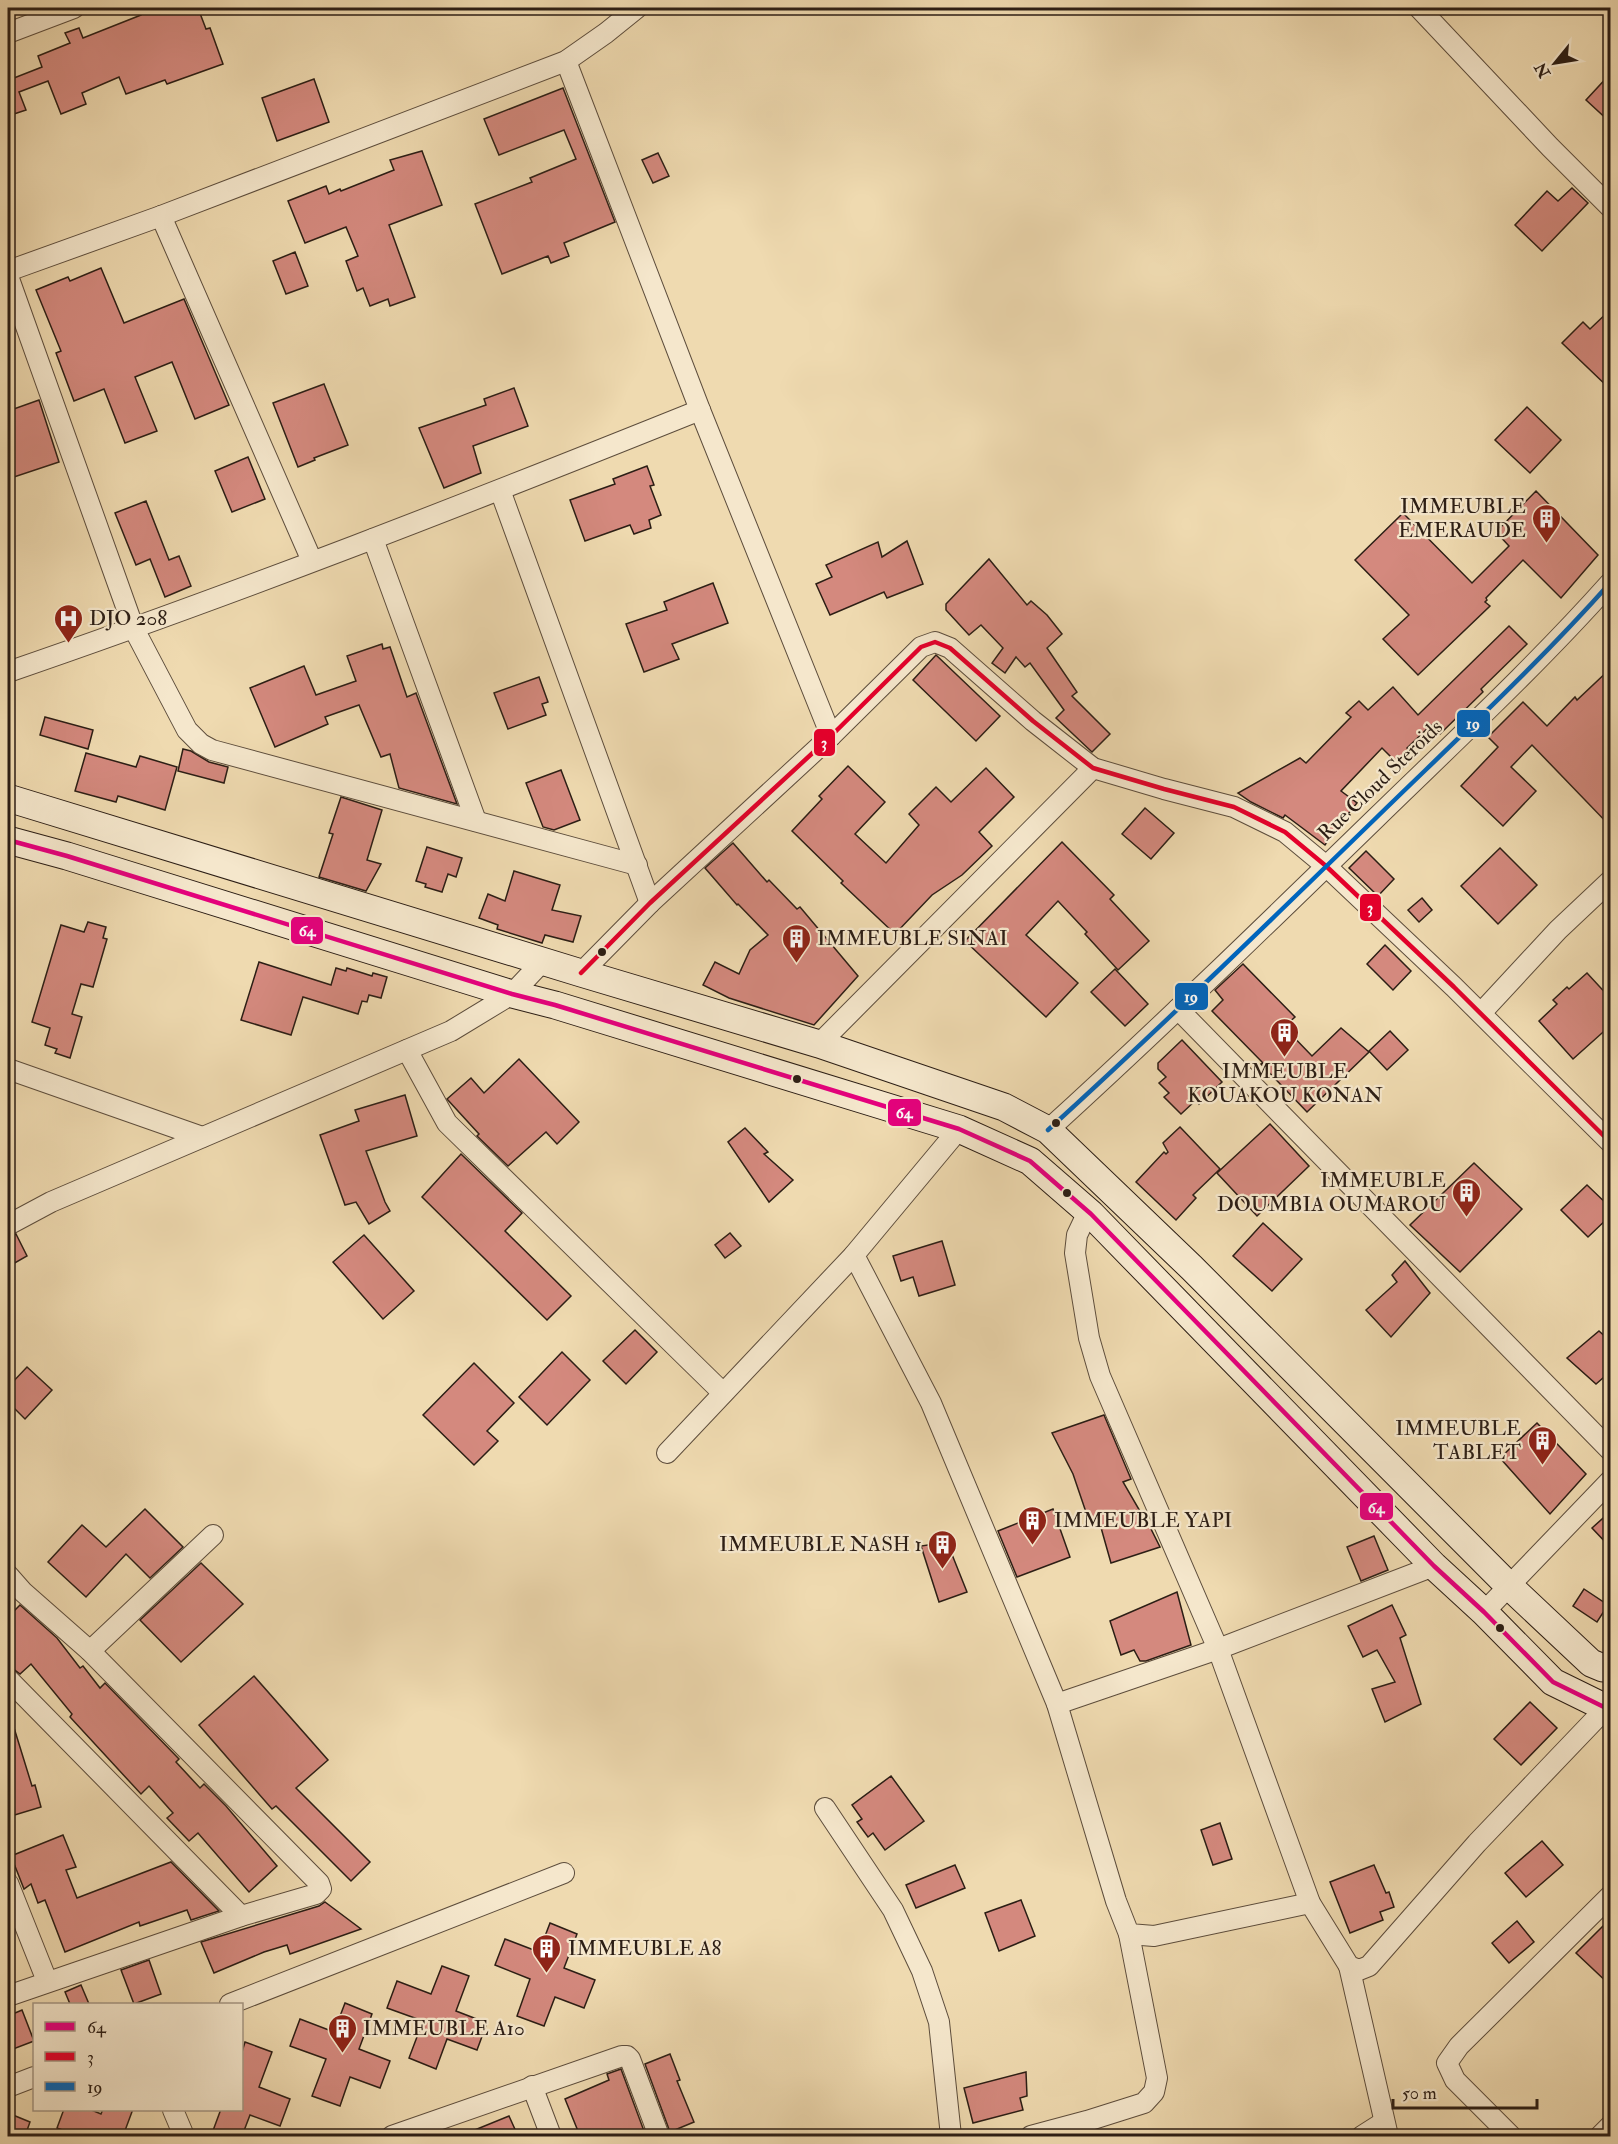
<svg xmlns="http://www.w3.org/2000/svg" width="1618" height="2144" viewBox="0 0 1618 2144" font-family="'IM FELL Double Pica',serif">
<rect width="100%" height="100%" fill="#efdab0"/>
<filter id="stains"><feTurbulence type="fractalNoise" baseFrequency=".00333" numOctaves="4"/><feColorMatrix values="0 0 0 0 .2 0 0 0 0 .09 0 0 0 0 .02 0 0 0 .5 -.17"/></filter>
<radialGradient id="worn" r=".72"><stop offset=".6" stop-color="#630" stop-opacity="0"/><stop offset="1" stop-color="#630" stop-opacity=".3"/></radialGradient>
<g fill="#d4897e" stroke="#2c1e15" stroke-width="1.5">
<polygon points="138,8 198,8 206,29 210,28 223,64 167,84 165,80 126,94 119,77 82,93 86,104 61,114 48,81 19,92 26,110 8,116 8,65 9,64 14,78 42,67 38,56 70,43 65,33 79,28 83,38 141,15"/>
<polygon points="1611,73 1611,123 1586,100"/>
<polygon points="314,79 329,122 277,141 262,98"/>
<polygon points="563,88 615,222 564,243 569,256 551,263 548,256 502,274 475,204 532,182 530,178 576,159 564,130 499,155 484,119"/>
<polygon points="422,151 442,205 389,225 415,297 390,306 388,299 370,306 363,288 357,291 346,261 358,256 346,227 305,243 288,201 326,186 329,194 340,189 341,191 394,170 390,160"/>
<polygon points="658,153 669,176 653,183 642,160"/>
<polygon points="1572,188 1588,203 1542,251 1515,225 1547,191 1558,201"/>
<polygon points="295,252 308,286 286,294 273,261"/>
<polygon points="101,268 124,323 184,299 229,405 195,419 172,362 135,377 157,431 125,443 104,389 74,401 56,353 61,351 36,290 68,277 70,281"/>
<polygon points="1611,309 1611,390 1562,343 1583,322 1590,329"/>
<polygon points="324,384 348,445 314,458 315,460 298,467 273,403"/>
<polygon points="514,388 528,426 473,446 481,473 444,488 419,428 486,405 484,399"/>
<polygon points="39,400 59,462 8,479 8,411"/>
<polygon points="1527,407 1561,440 1530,473 1495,440"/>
<polygon points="248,457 265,499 232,512 215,471"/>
<polygon points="647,466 654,485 650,486 661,515 649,520 651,528 634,534 630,525 585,541 570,500 615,484 613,479"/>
<polygon points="1536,491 1598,555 1561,598 1523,560 1486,598 1487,600 1485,602 1490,606 1418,675 1383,639 1409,615 1355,560 1403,513 1472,583 1509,546 1496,532"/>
<polygon points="146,501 169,560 179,556 191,586 165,597 150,559 136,565 115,513"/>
<polygon points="907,541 923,584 887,598 884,592 830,615 816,584 832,577 826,565 878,542 882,557"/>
<polygon points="989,559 1027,605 1031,601 1047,615 1062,634 1047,648 1077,692 1072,696 1110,734 1092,752 1056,718 1064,710 1030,663 1025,667 1016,657 1005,673 992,663 1003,648 981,625 969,635 946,610 946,604"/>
<polygon points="713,583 728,623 672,644 679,659 644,672 626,624 667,610 664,602"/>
<polygon points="1509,626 1527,644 1481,689 1483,692 1440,734 1431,725 1407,748 1415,757 1402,768 1382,748 1341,791 1357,803 1348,814 1350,815 1339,830 1337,828 1325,845 1285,815 1283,818 1251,802 1238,793 1300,758 1306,763 1351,717 1346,713 1359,701 1368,710 1393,687 1418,715"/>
<polygon points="382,644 383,649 390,647 407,697 416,693 457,804 399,788 390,754 381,757 359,705 325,717 328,724 275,747 250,688 304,666 316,695 356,681 347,656"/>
<polygon points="936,655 1000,716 976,741 913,680"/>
<polygon points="1611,668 1611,827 1532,745 1511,767 1536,791 1503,826 1461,786 1498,747 1488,737 1523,702 1547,726 1575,697 1577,700"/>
<polygon points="539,677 548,702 542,704 546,715 508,729 494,693"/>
<polygon points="45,717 93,730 88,749 40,735"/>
<polygon points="183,749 191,751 209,762 228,767 224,783 178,771"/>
<polygon points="86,753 136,767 140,756 177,767 165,810 118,796 116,802 75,791"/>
<polygon points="848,766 885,802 855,834 886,863 919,825 909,814 936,787 951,802 986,768 1014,797 979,832 992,846 962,875 932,895 895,934 841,883 843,881 792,831 822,799 819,796"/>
<polygon points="561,770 580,820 554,830 543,827 526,783"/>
<polygon points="341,797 382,810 367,860 381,864 366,891 319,877 333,834 329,833"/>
<polygon points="1145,808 1174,833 1151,859 1122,834"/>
<polygon points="1062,842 1114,895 1110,899 1149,941 1118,970 1085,934 1087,932 1058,901 1026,935 1078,983 1046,1017 965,941"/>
<polygon points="733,843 767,882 769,880 797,909 800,907 858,976 814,1025 729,998 703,985 715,962 739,974 750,950 768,935 738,904 737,905 705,868"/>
<polygon points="427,847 462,858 456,877 448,874 442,892 425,887 426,884 416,881"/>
<polygon points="1500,848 1537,885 1498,924 1461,886"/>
<polygon points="1366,851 1394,879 1378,896 1349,868"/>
<polygon points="514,871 560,885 552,910 581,916 573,942 545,935 542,943 497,929 498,925 479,918 488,894 505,901"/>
<polygon points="1422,898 1432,910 1419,922 1408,910"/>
<polygon points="88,922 106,927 103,938 107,939 93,987 81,984 72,1014 82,1017 70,1058 55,1053 57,1049 45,1045 50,1028 32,1022 61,925 84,932"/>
<polygon points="1385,945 1411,971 1393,990 1367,964"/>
<polygon points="259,962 331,985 336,968 346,971 347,968 372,976 373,973 387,977 381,998 369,995 367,1002 362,1001 358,1014 303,997 291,1035 241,1020"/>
<polygon points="1243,964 1295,1017 1284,1027 1312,1056 1341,1028 1369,1052 1307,1112 1261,1064 1263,1063 1212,1011 1223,1000 1215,990"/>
<polygon points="1115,969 1148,1004 1125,1026 1091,992"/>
<polygon points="1587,973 1611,999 1611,1025 1573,1059 1539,1021 1557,1004 1553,1000 1567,987 1569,989"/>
<polygon points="1390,1031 1408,1050 1387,1070 1369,1051"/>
<polygon points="1182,1040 1222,1082 1199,1104 1196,1100 1181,1114 1164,1097 1169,1093 1159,1083 1166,1077 1158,1069 1158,1063"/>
<polygon points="519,1059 579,1122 557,1144 546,1132 508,1166 477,1136 479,1134 447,1099 471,1078 484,1093"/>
<polygon points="405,1095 417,1136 366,1151 385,1202 390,1211 369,1224 356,1202 345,1205 320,1135 359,1121 355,1110"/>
<polygon points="1270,1124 1309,1166 1257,1216 1217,1173"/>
<polygon points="1180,1127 1220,1169 1193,1195 1196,1198 1176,1220 1136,1182 1164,1152 1166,1154 1168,1152 1163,1143"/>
<polygon points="745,1128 768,1152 764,1154 793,1180 769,1202 728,1142"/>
<polygon points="461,1154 522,1213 505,1231 571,1296 547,1320 422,1197"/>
<polygon points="1474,1163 1522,1209 1460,1272 1410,1225"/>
<polygon points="1587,1185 1611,1208 1611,1215 1588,1237 1561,1210"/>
<polygon points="1263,1223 1302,1259 1272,1291 1233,1256"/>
<polygon points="730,1233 741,1246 725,1258 715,1245"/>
<polygon points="16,1234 27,1256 13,1264 8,1254 8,1237"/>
<polygon points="364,1235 414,1291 383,1319 333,1262"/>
<polygon points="942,1241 955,1285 919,1296 913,1277 901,1281 893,1256"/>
<polygon points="1405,1261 1430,1293 1391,1337 1366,1310 1397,1282 1392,1275"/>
<polygon points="635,1330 657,1352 626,1384 603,1361"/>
<polygon points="1599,1331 1611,1342 1611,1371 1596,1384 1567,1358"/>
<polygon points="562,1352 590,1380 547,1425 519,1397"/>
<polygon points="474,1363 514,1403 487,1431 498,1441 474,1465 423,1415"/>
<polygon points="27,1367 52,1390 25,1419 8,1402 8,1387"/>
<polygon points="1104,1415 1131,1479 1123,1482 1141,1513 1143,1513 1160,1547 1111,1563 1098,1517 1089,1521 1073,1474 1052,1433"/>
<polygon points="1537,1423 1586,1474 1550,1514 1500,1458"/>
<polygon points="145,1509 183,1547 150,1578 126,1554 86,1597 48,1562 82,1525 106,1547"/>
<polygon points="1053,1509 1070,1557 1017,1577 998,1531"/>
<polygon points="1611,1511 1611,1548 1592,1528"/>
<polygon points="1374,1536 1388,1570 1361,1581 1347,1547"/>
<polygon points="947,1542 967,1592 939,1602 921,1546"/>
<polygon points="201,1563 243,1604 181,1662 140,1620"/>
<polygon points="1584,1589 1608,1605 1597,1622 1573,1606"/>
<polygon points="1177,1592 1191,1645 1146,1661 1140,1661 1134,1650 1121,1655 1110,1621"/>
<polygon points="20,1605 57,1638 80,1668 83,1666 100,1688 105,1683 179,1759 176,1762 200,1788 204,1784 226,1806 277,1866 249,1892 198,1833 189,1841 167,1818 173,1813 149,1786 141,1794 70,1717 72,1714 31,1664 20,1674 12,1668 8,1667 8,1617"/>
<polygon points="1392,1605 1406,1635 1400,1638 1421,1704 1385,1722 1372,1689 1395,1682 1377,1650 1363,1657 1348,1626"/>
<polygon points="254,1676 328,1760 296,1788 370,1862 351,1881 276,1806 272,1809 199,1725"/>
<polygon points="1530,1702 1557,1728 1521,1765 1494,1739"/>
<polygon points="8,1718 11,1718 32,1786 35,1785 41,1807 8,1817"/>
<polygon points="891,1776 924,1821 885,1850 873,1833 868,1837 857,1822 862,1819 852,1805"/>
<polygon points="1220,1823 1232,1859 1213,1865 1201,1830"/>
<polygon points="63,1835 76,1867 66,1870 77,1898 171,1862 219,1911 191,1920 187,1910 140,1926 139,1922 65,1952 45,1900 38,1903 31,1884 24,1889 11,1856"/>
<polygon points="1542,1841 1563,1865 1526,1897 1505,1873"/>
<polygon points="955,1865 965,1888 916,1908 906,1885"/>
<polygon points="1374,1865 1386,1893 1389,1892 1394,1907 1380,1912 1383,1920 1350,1933 1330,1882"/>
<polygon points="1021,1900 1035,1936 999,1951 985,1913"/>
<polygon points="325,1902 361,1929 290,1954 287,1945 264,1952 214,1973 201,1942 319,1906"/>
<polygon points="1611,1918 1611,1986 1576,1953"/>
<polygon points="1517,1921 1534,1942 1509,1963 1492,1943"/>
<polygon points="550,1923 577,1934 564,1968 595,1980 584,2008 555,1997 544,2026 517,2016 530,1979 495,1965 505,1939 539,1952"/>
<polygon points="149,1960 161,1994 134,2004 121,1970"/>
<polygon points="442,1966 469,1976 456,2011 487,2023 477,2050 447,2039 436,2069 409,2058 423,2021 387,2008 397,1981 431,1994"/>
<polygon points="81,1985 89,2004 70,2004 65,1992"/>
<polygon points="345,2003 372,2014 359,2049 390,2061 380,2088 350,2077 340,2106 312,2096 326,2059 290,2046 300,2019 334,2032"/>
<polygon points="22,2010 34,2041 8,2051 8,2016"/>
<polygon points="245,2042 272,2052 259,2087 290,2099 280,2126 250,2115 242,2136 211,2136 221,2109 242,2109 242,2052"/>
<polygon points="670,2054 680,2080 677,2081 694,2122 670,2132 645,2064"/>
<polygon points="621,2069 644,2131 631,2136 580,2136 565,2099 609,2080 607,2074"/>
<polygon points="1026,2072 1027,2096 1020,2098 1023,2110 973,2123 964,2088"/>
<polygon points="64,2109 89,2109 101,2114 103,2109 133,2109 123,2136 79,2136 57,2128"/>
<polygon points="8,2113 30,2122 25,2136 8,2136"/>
<polygon points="509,2116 518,2136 460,2136"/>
</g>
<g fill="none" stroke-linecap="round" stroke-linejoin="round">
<defs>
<g id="minor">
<polyline points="1419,8 1550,147 1610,207"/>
<polyline points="8,33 74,8"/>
<polyline points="566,61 700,410 831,736"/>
<polyline points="161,216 312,561"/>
<polyline points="8,271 161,216 566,61 606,33 637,8"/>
<polyline points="8,276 134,629 187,730 201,744 212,750 637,865"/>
<polyline points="500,490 650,903"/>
<polyline points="373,539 476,821"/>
<path d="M8 672C241 592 471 502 700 410"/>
<polyline points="581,973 650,903 831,736 921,647 935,642 950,648 1033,721 1093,768 1164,789 1234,807 1285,832 1326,866 1454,987 1610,1142"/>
<polyline points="1178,1009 1610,1450"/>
<polyline points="1481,1013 1558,930 1610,881"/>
<polyline points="819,1044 1093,768"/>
<polyline points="407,1050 447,1123 723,1393"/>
<polyline points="8,1069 202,1137"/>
<path d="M1048 1130C1160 1028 1268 923 1377 817 1455 741 1537 665 1610 583"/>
<polyline points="1091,1214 1087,1214 1077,1235 1075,1253 1089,1338 1100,1376 1218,1649 1310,1903 1349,1966 1359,1970 1369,1966 1477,1843 1606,1708"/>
<polyline points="8,1225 51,1202 451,1031 512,994 543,961"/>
<polyline points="854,1255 931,1403 1057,1704 1116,1901 1129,1934 1154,1936 1310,1903"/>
<polyline points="667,1453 854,1255 959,1129"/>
<polyline points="8,1575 23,1592 90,1651 319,1883 321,1889 316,1894 241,1916 8,1996"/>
<polyline points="1484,1612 1610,1481"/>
<polyline points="90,1651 213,1535"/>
<polyline points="8,1679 241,1916"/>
<polyline points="1057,1704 1218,1649 1434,1566"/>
<polyline points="825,1808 893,1910 922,1971 939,2022 951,2136"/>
<polyline points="8,1883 47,1981"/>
<polyline points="1349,1966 1388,2136"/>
<polyline points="230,2004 564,1873"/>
<polyline points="532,2086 551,2136"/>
<polyline points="8,2087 34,2077"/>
<polyline points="173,2110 184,2136"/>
<polyline points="392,2136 622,2056 627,2056 630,2059 659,2136"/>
<polyline points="1031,2136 1087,2121 1144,2103 1154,2092 1157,2078 1129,1934"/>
<polyline points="1362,2136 1384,2122"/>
<polyline points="1511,2136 1455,2080 1447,2063 1459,2046 1610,1896"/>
<polyline points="1600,2136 1610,2126"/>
</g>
<g id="secondary">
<polyline points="8,798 581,973 819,1044 1004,1107 1048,1130 1192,1268 1509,1586 1591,1663 1603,1668 1610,1667"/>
<polyline points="8,840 67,856 512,994 555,1005 959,1129 1030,1161 1091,1214 1434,1566 1484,1612 1553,1682 1606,1708 1610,1706"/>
</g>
</defs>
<use href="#minor" stroke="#5d4d3c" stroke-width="22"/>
<use href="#secondary" stroke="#2c1e15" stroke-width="29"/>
<use href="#minor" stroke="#f5e7cc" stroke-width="20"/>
<use href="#secondary" stroke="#f5e7cc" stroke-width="27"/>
<defs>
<polyline id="bus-1" points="8,840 67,856 512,994 555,1005 959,1129 1030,1161 1091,1214 1434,1566 1484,1612 1553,1682 1606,1708 1610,1706"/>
<polyline id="bus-2" points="581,973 650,903 831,736 921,647 935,642 950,648 1033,721 1093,768 1164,789 1234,807 1285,832 1326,866 1454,987 1610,1142"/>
<path id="bus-3" d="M1048 1130C1160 1028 1268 923 1377 817 1455 741 1537 665 1610 583"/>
</defs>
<use href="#bus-1" stroke="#f5e7cc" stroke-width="9"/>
<use href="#bus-2" stroke="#f5e7cc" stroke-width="9"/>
<use href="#bus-3" stroke="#f5e7cc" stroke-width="9"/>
<use href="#bus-1" stroke="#e5007d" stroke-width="4.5"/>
<use href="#bus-2" stroke="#e4002b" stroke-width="4.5"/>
<use href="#bus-3" stroke="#0065bd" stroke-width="4.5"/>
</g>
<defs>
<symbol id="building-pin" viewBox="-11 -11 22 30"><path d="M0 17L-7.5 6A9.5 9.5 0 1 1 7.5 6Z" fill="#8f2418" stroke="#f5e7cc"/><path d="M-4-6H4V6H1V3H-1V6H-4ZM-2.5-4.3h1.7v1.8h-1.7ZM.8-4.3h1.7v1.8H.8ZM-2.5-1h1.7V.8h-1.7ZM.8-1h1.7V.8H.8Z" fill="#fff"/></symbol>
<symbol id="hospital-pin" viewBox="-11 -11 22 30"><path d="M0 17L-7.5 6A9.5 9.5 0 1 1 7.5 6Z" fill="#8f2418" stroke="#f5e7cc"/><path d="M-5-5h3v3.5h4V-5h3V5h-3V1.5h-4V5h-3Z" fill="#fff"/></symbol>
</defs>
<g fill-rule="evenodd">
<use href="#building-pin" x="1530" y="502" width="33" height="45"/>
<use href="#hospital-pin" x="52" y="602" width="33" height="45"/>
<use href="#building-pin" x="780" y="922" width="33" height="45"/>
<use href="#building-pin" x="1268" y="1016" width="33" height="45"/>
<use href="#building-pin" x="1450" y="1176" width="33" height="45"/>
<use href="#building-pin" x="1526" y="1424" width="33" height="45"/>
<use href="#building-pin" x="1016" y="1504" width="33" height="45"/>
<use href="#building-pin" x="926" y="1528" width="33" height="45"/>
<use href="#building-pin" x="530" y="1932" width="33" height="45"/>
<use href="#building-pin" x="326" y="2012" width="33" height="45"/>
</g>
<g fill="#2c1e15" stroke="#f5e7cc" stroke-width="2">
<circle cx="602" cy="952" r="5"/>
<circle cx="797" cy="1079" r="5"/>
<circle cx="1056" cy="1123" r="5"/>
<circle cx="1067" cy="1193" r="5"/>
<circle cx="1500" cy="1628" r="5"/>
</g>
<g text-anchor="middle" stroke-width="4.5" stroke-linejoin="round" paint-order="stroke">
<g font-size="21" fill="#2c1e15" stroke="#f5e7cc" text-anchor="start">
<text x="1526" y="513" text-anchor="end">IMMEUBLE<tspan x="1526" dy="24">EMERAUDE</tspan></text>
<text x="89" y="625">DJO 208</text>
<text x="817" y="945">IMMEUBLE SINAI</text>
<text x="1285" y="1078" text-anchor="middle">IMMEUBLE<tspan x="1285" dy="24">KOUAKOU KONAN</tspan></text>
<text x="1446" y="1187" text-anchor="end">IMMEUBLE<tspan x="1446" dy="24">DOUMBIA OUMAROU</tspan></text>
<text x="1521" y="1435" text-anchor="end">IMMEUBLE<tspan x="1521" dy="24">TABLET</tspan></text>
<text x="1054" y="1527">IMMEUBLE YAPI</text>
<text x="922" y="1551" text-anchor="end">IMMEUBLE NASH 1</text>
<text x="568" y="1955">IMMEUBLE A8</text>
<text x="363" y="2035">IMMEUBLE A10</text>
</g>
<g font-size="21" fill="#2c1e15" stroke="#f5e7cc">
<text transform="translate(1380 780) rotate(-44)" y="7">Rue Cloud Steroids</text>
</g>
</g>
<g stroke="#f5e7cc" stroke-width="2">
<rect x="1456" y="709" width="35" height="29" rx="6" fill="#0065bd"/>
<rect x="813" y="728" width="23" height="29" rx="6" fill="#e4002b"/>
<rect x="1359" y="893" width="23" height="29" rx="6" fill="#e4002b"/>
<rect x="290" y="916" width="34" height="29" rx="6" fill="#e5007d"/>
<rect x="1174" y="982" width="35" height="29" rx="6" fill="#0065bd"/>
<rect x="887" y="1098" width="35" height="29" rx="6" fill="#e5007d"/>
<rect x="1359" y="1492" width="35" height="29" rx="6" fill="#e5007d"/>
</g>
<g font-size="16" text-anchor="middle" font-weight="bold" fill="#fff">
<text x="1473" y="729">19</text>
<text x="824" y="748">3</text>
<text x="1370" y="913">3</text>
<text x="307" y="936">64</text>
<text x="1191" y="1002">19</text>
<text x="904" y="1118">64</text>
<text x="1376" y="1513">64</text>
</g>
<rect width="1618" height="2144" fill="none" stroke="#efdab0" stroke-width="30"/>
<rect x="9" y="9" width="1600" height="2126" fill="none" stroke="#2c1e15" stroke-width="3"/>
<rect x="15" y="15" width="1588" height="2114" fill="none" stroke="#2c1e15" stroke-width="1.5"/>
<rect x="33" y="2003" width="210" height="108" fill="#f5e7cc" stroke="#a59783" stroke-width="1.5"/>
<rect x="45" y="2022" width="30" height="9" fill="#e5007d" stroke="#a59783" stroke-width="1.5"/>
<text x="87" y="2033" font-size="18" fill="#2c1e15">64</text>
<rect x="45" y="2052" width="30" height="9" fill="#e4002b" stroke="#a59783" stroke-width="1.5"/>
<text x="87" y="2063" font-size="18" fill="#2c1e15">3</text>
<rect x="45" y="2082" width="30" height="9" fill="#0065bd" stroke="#a59783" stroke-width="1.5"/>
<text x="87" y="2093" font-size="18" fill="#2c1e15">19</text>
<g transform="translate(1555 63) rotate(240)" stroke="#f5e7cc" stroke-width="4.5" paint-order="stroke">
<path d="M0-4.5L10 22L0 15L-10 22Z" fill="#2c1e15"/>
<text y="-9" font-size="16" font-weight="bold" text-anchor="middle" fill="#2c1e15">N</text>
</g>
<path d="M1393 2099v9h144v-9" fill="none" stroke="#2c1e15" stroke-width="3"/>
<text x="1402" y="2099" font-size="18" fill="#2c1e15" stroke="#f5e7cc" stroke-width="4.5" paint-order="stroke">50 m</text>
<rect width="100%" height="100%" filter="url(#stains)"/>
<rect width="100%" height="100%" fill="url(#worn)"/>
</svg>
